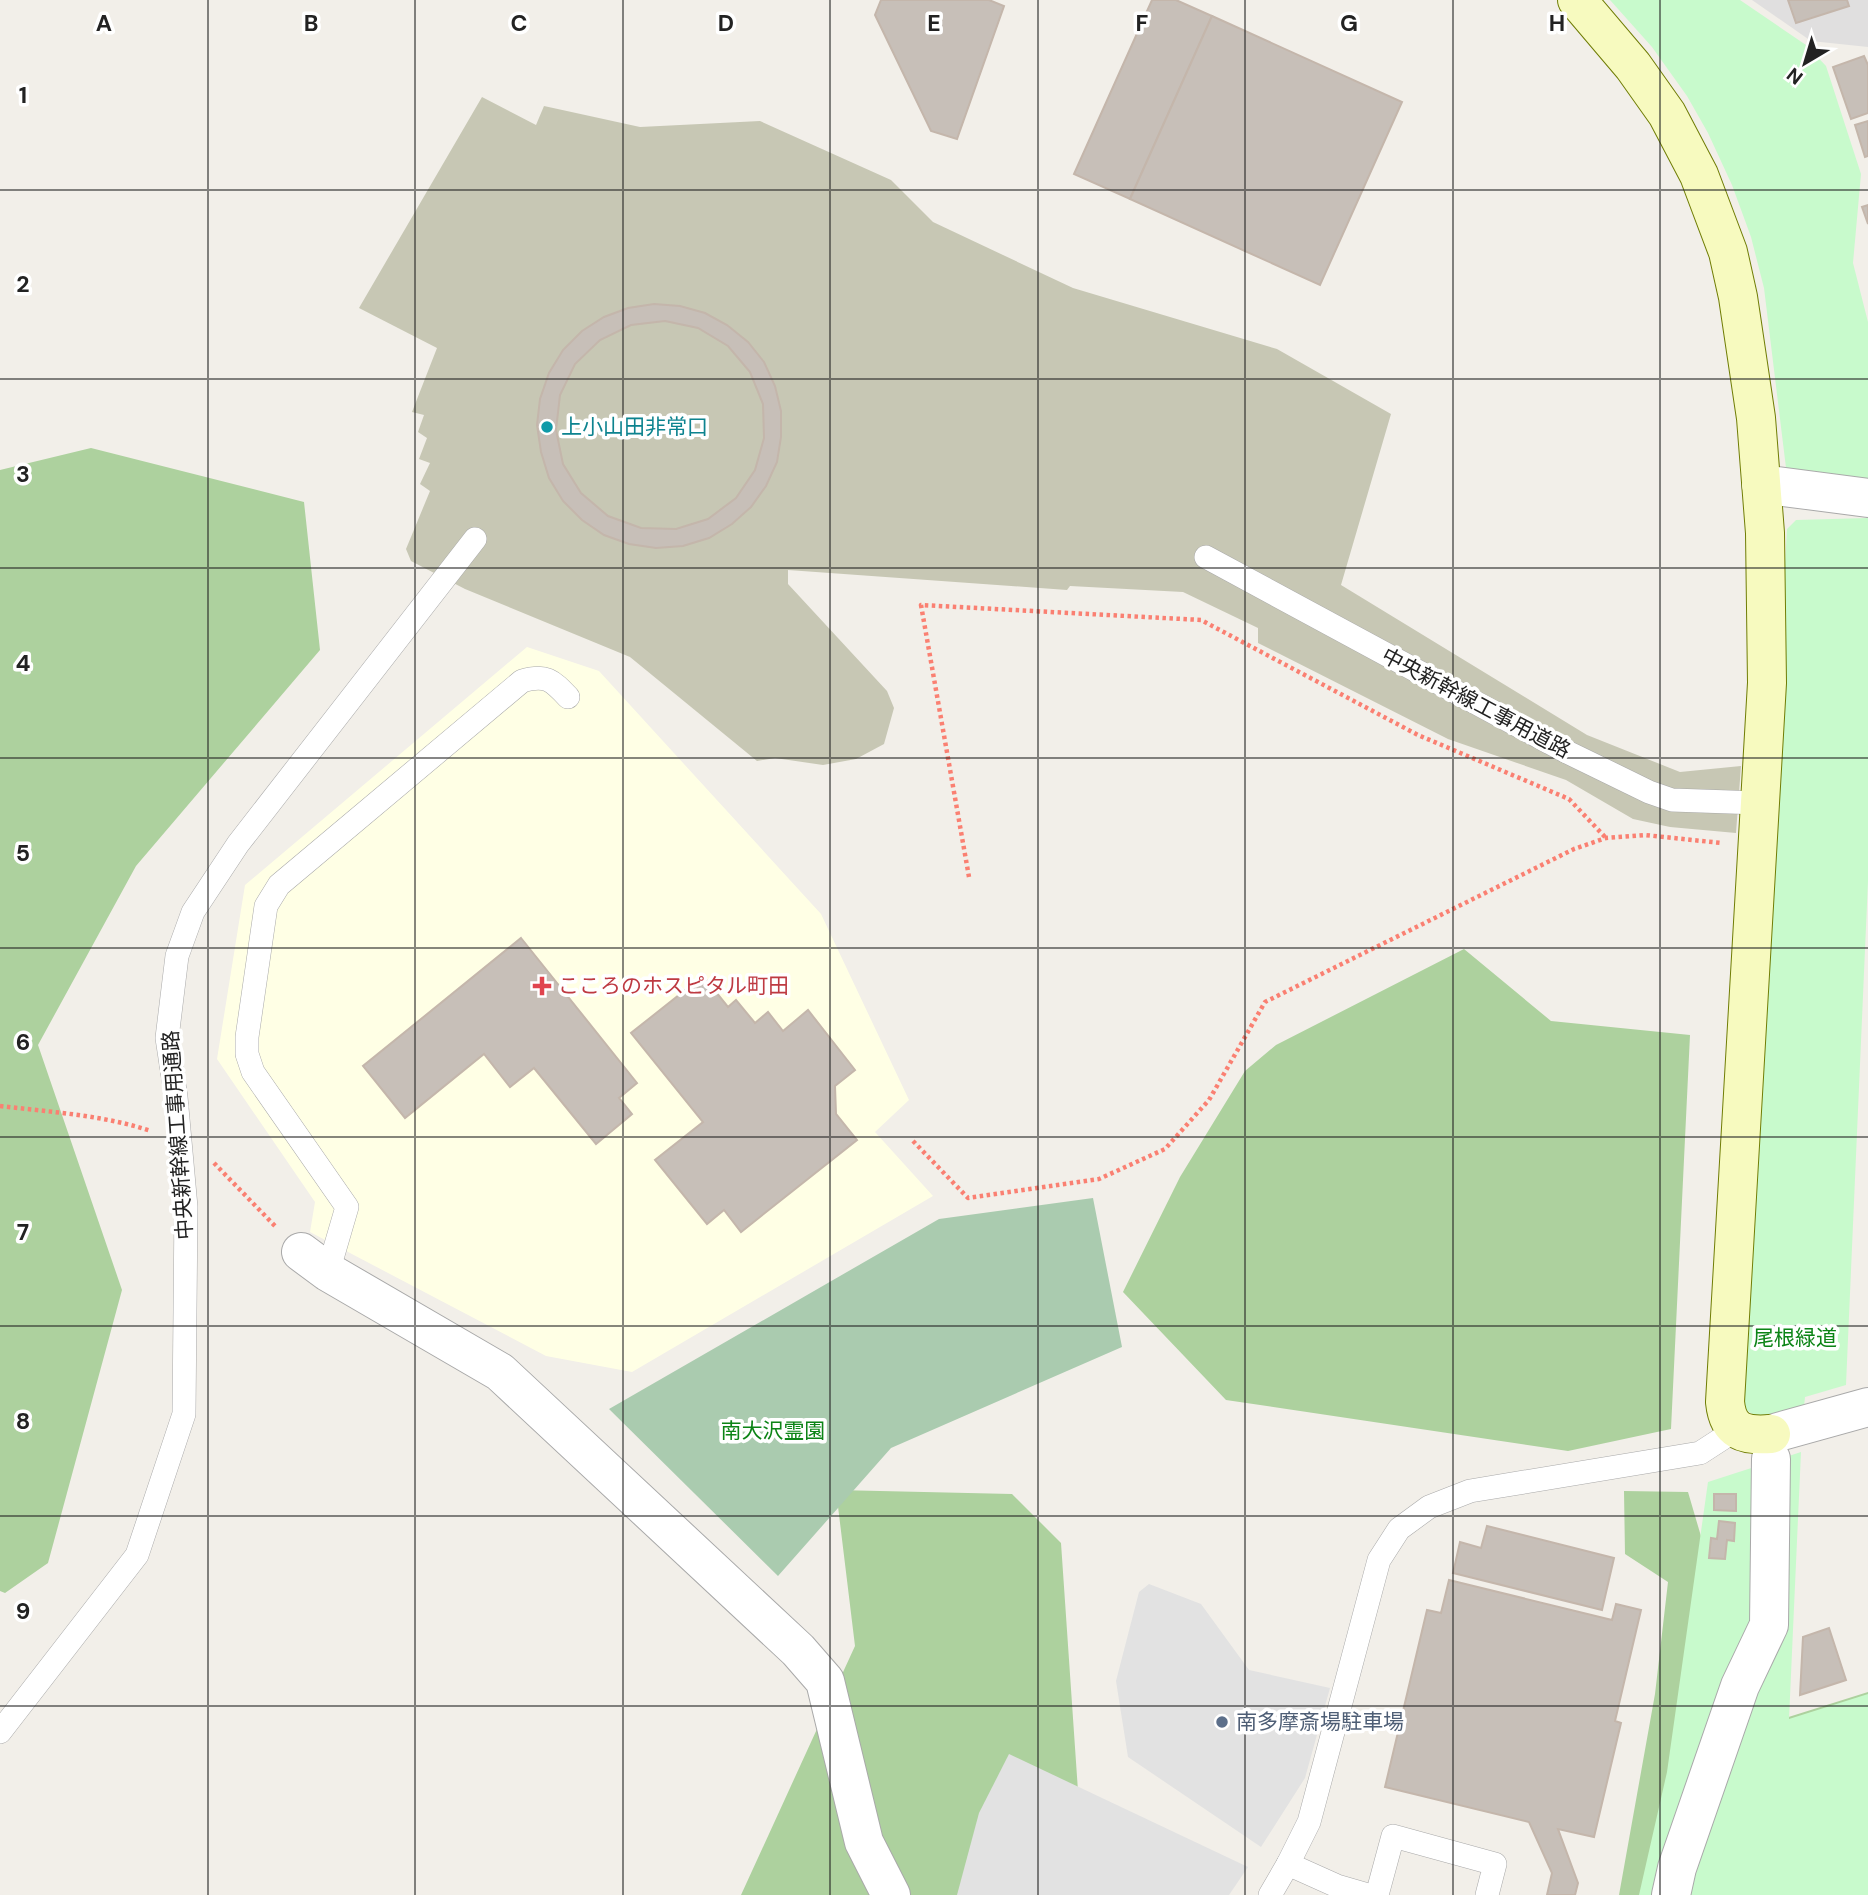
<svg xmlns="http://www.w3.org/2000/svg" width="1868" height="1895" viewBox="0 0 1868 1895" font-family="'DM Sans','Noto Sans JP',sans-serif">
<rect width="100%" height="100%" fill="#f2efe9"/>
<polygon fill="#e0dfdf" points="1752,0 1868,0 1868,47 1811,41"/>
<polygon fill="#ffffe5" points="527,647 599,671 821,914 909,1100 875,1132 933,1196 632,1372 546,1356 310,1232 315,1202 217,1059 245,885"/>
<polygon fill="#c7c7b4" points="482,97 536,125 544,106 640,127 760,121 891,180 933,222 1073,288 1277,349 1391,414 1341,585 1587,735 1680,772 1741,766 1736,833 1670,827 1633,819 1566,780 1448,739 1258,643 1258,628 1183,592 1070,586 1067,590 788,570 788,584 887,691 894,708 884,744 856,759 823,765 775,758 757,761 630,657 465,589 411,561 406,549 430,491 420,484 430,463 419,459 427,438 418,432 424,415 412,412 437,348 359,308"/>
<g fill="#add19e">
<polygon points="91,448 304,502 320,650 136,866 38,1045 122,1290 48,1563 5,1593 0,1591 0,470"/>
<polygon points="1464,949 1551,1021 1690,1035 1671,1429 1568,1451 1226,1400 1123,1292 1180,1177 1245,1071 1276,1045"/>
<polygon points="836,1490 1012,1494 1061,1543 1078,1791 972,1895 741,1895 855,1646"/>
<polygon points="1624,1491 1688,1492 1725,1618 1779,1720 1868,1692 1868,1895 1619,1895 1655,1694 1668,1582 1625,1554"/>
</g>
<polygon fill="#aacbaf" points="1093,1198 1122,1347 891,1448 778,1576 609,1409 939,1219"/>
<g fill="#c8facc">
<polygon points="1610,0 1740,0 1806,45 1826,66 1861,174 1853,263 1868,322 1868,483 1787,476 1764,288 1751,237 1732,185 1708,133 1687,96 1652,47"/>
<polygon points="1868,518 1868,881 1846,1385 1805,1397 1804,1407 1762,1421 1738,1404 1787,529 1796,520"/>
<polygon points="1801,1452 1789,1719 1868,1694 1868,1895 1639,1895 1667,1772 1708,1482"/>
</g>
<g fill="#e2e2e2">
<polygon points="1149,1584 1201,1604 1249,1670 1330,1688 1305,1778 1261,1847 1128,1757 1116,1681 1139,1592"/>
<polygon points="1009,1754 1248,1867 1229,1895 957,1895 979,1813"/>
</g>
<g fill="#c7bfb8" stroke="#c4b6ab" stroke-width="2" fill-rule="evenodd">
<polygon points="881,0 989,0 1004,6 957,139 931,131 875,15"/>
<polygon points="1152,0 1176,0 1212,16 1130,199 1074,174"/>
<polygon points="1788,0 1847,0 1849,6 1796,23"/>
<polygon points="1212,16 1402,102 1320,285 1130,199"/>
<polygon points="1864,56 1868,65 1868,113 1851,119 1833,67"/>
<polygon points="1868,121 1868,156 1865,157 1855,125"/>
<polygon points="1868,205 1868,224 1862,207"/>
<path d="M654 304 680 306 705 313 727 325 748 342 764 362 775 386 781 411V437L777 462 766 486 751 507 732 524 709 538 683 546 656 548 629 544 604 535 582 520 563 501 549 478 541 452 537 425 540 399 549 373 563 350 582 331 604 317 628 308ZM665 321 698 328 728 346 750 372 763 404 764 438 755 470 736 498 708 519 676 529 641 528 608 516 581 493 563 464 556 430 560 395 575 364 600 340 631 325Z"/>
<polygon points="521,938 637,1083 619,1098 632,1114 596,1144 534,1068 510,1087 484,1054 405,1118 363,1066"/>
<polygon points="703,976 728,1007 736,1000 755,1023 768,1012 783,1031 808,1010 855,1070 835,1086 836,1114 857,1140 741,1232 724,1210 707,1224 655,1160 703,1122 631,1033"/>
<polygon points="1714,1494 1736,1494 1736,1511 1714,1510"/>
<polygon points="1719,1521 1735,1523 1734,1541 1727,1540 1725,1559 1709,1558 1711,1538 1717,1539"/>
<polygon points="1487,1526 1614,1558 1602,1610 1453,1573 1460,1542 1481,1548"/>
<polygon points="1449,1580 1612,1620 1616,1604 1641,1610 1615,1721 1621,1723 1594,1837 1558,1829 1578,1883 1575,1895 1547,1895 1552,1873 1529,1822 1385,1787 1427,1610 1441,1613"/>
<polygon points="1829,1628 1846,1680 1800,1695 1803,1637"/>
</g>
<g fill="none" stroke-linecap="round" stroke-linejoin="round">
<defs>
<g id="lane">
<polyline points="1206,557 1567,752 1649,792 1672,800 1759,803"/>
<path d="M328 1272 347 1207 253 1072 247 1054V1037L266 906 279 885 522 681C546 674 552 680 568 697"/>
<polyline points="0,1732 137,1555 184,1414 186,1207 176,1097 167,1038 177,956 193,912 238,844 475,539"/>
<polyline points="1288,1864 1337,1886 1368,1895"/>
<polyline points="1270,1895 1288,1864 1309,1822 1379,1560 1399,1529 1429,1507 1470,1491 1700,1453 1737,1429"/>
<polyline points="1377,1895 1393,1836 1495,1864 1487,1895"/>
</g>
<g id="street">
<polyline points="1761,484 1868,498"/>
<polyline points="301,1252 328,1272 500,1372 798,1650 825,1681 864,1842 891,1895"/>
<polyline points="1771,1434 1868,1407"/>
<polyline points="1671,1895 1677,1868 1740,1686 1769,1625 1771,1459"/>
</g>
<path id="secondary" d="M1577 0 1633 66 1667 114 1699 175 1728 252 1738 297 1756 418 1765 533 1767 683 1725 1402C1728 1432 1744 1436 1771 1434"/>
</defs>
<use href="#lane" stroke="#a9a9a9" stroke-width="24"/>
<use href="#street" stroke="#a9a9a9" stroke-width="40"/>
<use href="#secondary" stroke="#707d05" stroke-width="40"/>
<g stroke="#fa8072" stroke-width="4.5" stroke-dasharray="3.5 3.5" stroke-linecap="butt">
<polyline points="969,877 921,605 1201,620 1418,735 1569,799 1606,838"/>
<path d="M0 1106C50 1112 103 1115 151 1131"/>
<polyline points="913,1141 968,1198 1099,1179 1165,1149 1209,1100 1265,1002 1574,849 1606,838 1645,835 1721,843"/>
<polyline points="214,1163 276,1227"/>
</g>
<use href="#lane" stroke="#fff" stroke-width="23"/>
<use href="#street" stroke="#fff" stroke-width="38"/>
<use href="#secondary" stroke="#f7fabf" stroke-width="38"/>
</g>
<path fill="none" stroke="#222" stroke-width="2" stroke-opacity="0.55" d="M208 0V1895M415 0V1895M623 0V1895M830 0V1895M1038 0V1895M1245 0V1895M1453 0V1895M1660 0V1895M0 190H1868M0 379H1868M0 568H1868M0 758H1868M0 948H1868M0 1137H1868M0 1326H1868M0 1516H1868M0 1706H1868"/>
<circle fill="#0f9aa8" stroke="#fff" stroke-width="2.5" cx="547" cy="427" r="7"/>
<path fill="#e0444e" stroke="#fff" stroke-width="2.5" d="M538.5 975.5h7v7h7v7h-7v7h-7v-7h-7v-7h7z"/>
<circle fill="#5c6f8a" stroke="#fff" stroke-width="2.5" cx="1222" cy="1722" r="7"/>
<g text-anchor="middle" stroke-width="7" stroke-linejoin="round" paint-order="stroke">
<g font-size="21" fill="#0d838f" stroke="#fff" text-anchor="start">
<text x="561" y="434">上小山田非常口</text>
</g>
<g font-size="21" fill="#222" stroke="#fff">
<text transform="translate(1476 703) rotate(28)" y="7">中央新幹線工事用道路</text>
<text transform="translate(178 1135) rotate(-94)" y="7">中央新幹線工事用通路</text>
</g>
<g font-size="21" fill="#be3a42" stroke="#fff" text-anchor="start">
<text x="558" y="993">こころのホスピタル町田</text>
</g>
<g font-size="21" fill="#0c8416" stroke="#fff">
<text x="1795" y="1345">尾根緑道</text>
<text x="773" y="1438">南大沢霊園</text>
</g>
<g font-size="21" fill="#4e5e75" stroke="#fff" text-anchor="start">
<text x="1236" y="1729">南多摩斎場駐車場</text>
</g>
</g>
<g font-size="23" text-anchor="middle" font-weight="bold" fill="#222" stroke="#fff" stroke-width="7" stroke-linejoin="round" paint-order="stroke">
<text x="104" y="31">A</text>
<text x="311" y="31">B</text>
<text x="519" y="31">C</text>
<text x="726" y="31">D</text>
<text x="934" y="31">E</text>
<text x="1142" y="31">F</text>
<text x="1349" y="31">G</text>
<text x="1557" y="31">H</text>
<text x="23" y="103">1</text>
<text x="23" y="292">2</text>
<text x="23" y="482">3</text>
<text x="23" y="671">4</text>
<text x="23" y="861">5</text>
<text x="23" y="1050">6</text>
<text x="23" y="1240">7</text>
<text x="23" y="1429">8</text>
<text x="23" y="1619">9</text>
</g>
<g transform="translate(1805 63) rotate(218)" stroke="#ffffff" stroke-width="5" paint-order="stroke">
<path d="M0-5L12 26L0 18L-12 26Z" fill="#222222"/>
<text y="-10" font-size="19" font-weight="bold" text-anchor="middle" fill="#222222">N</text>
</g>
</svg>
